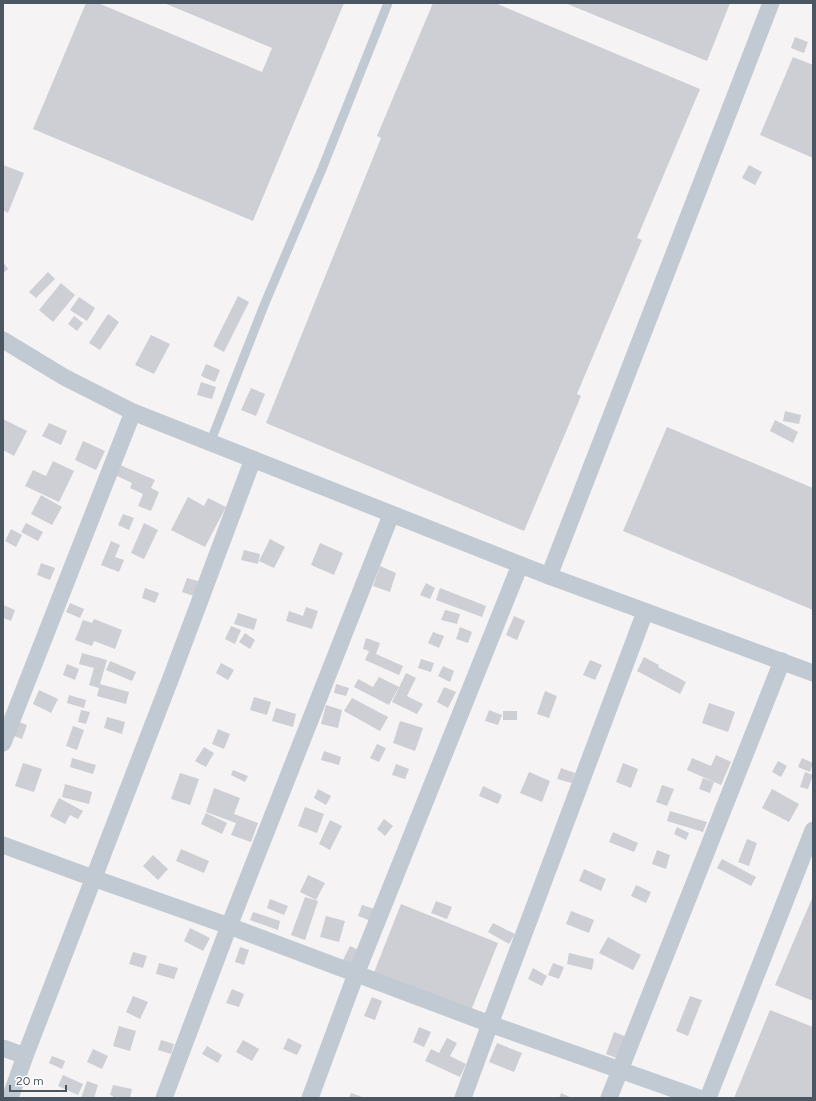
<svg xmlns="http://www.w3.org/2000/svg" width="816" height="1101" viewBox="0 0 816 1101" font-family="Figtree,sans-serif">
<rect width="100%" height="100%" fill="#f5f3f3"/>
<g fill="#cdcfd5">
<polygon points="86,3 98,3 262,72 272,48 164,3 344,3 253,221 33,129"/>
<polygon points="433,3 495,3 700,89 637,238 642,240 577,394 581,396 524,531 266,423 381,138 377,136"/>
<polygon points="565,3 730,3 707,61"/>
<polygon points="795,37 808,42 804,53 791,48"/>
<polygon points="793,57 813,65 813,158 760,135"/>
<polygon points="3,165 24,173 8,213 3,210"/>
<polygon points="749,165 762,172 755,185 742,178"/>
<polygon points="3,262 8,269 3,273"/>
<polygon points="48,272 55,279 36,298 29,292"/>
<polygon points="61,283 75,295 53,322 39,310"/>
<polygon points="238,296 249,302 224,352 213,346"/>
<polygon points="79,297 95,308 87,321 70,310"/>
<polygon points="108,314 119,322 100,350 89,343"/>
<polygon points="74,316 83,323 77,331 68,324"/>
<polygon points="151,335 170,344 154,374 135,365"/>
<polygon points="206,364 220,370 215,382 201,376"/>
<polygon points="201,382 216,387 212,399 197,395"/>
<polygon points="251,388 265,394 256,416 241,410"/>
<polygon points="785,411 801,415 799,424 783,421"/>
<polygon points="3,419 27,431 14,456 3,450"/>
<polygon points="775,420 798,432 793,443 770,431"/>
<polygon points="49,423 67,431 61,445 42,436"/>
<polygon points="667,427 813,488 813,610 623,531"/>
<polygon points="83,441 105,451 96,470 75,460"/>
<polygon points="53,461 74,471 59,502 25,486 33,470 46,476"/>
<polygon points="120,465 155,480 151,488 159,492 151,511 138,506 143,494 130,488 132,483 115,475"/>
<polygon points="41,495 62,507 52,525 31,514"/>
<polygon points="188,497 204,506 208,498 226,507 205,547 171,530"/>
<polygon points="123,514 134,518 129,530 118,525"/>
<polygon points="26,523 43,532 38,541 21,532"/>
<polygon points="144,523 158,530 144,559 131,553"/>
<polygon points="11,529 22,535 16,547 5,541"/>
<polygon points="270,539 285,547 274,568 259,561"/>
<polygon points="111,541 120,545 115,557 124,560 119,572 101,565"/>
<polygon points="320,543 343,553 334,575 311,565"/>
<polygon points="244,550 260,554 258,564 241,560"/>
<polygon points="41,563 55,568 50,580 37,575"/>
<polygon points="380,566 396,573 390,592 373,586"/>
<polygon points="187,578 198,581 194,596 182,592"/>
<polygon points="426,583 435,588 430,599 420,595"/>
<polygon points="145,588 159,593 155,603 142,598"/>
<polygon points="440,588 486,606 482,617 436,600"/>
<polygon points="70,603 84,609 80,618 66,612"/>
<polygon points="3,605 15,610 11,621 3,618"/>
<polygon points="306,607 318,611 312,629 286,621 289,611 303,616"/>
<polygon points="445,610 460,614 457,624 441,620"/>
<polygon points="238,613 257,619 254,630 234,624"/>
<polygon points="514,616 525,621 517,640 506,635"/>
<polygon points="94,619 122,630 115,649 94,641 92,646 75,640 83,620 92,623"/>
<polygon points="231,626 241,630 235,644 225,639"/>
<polygon points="460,627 472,632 468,643 456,639"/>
<polygon points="433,632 444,636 439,648 428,643"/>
<polygon points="245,633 255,640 250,649 239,642"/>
<polygon points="366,638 380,643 376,654 403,666 399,675 365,660 369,651 363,649"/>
<polygon points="82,653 107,660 100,684 129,692 126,704 97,696 99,688 89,685 94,668 79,664"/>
<polygon points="644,657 659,665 658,667 686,682 680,694 637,671"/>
<polygon points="421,659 434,663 431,672 418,668"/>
<polygon points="590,660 602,665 595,680 583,675"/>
<polygon points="110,661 136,672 132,681 106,670"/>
<polygon points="221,663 234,670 228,680 216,673"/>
<polygon points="67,664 79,669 75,680 63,675"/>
<polygon points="443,666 454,671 450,682 438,676"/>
<polygon points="406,673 416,678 407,696 423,704 417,714 392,702"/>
<polygon points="379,677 399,687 389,705 354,687 358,679 373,687"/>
<polygon points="336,684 349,688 346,696 334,693"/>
<polygon points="444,687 456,692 448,708 437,702"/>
<polygon points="39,690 58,699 51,713 33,704"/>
<polygon points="545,691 557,696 549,718 537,714"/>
<polygon points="69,695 86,700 84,708 67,703"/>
<polygon points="254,697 271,702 267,715 250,710"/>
<polygon points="352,698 388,717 380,731 344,711"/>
<polygon points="709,703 735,712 728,732 702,723"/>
<polygon points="326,705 342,710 338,728 321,724"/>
<polygon points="276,708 296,714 293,727 272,721"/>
<polygon points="81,710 90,712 86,724 78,722"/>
<polygon points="489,710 502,715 498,725 485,721"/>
<rect x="503" y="711" width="14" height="9"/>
<polygon points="107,717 125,722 122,734 104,728"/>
<polygon points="400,721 423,728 415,751 393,743"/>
<polygon points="19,722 27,725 22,739 14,736"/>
<polygon points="73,726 84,730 77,750 66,746"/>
<polygon points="218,729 230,734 224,749 212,744"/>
<polygon points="377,744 386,748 379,762 370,758"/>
<polygon points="204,747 214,753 206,767 195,761"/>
<polygon points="324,751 341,757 339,765 321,760"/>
<polygon points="716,755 731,762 721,785 687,770 692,758 711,766"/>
<polygon points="72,758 96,765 93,774 70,767"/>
<polygon points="802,758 813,763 810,772 798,767"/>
<polygon points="778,761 787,766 781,777 772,772"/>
<polygon points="23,763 42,769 34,792 15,786"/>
<polygon points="623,763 638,769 631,788 616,782"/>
<polygon points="396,764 409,769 405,779 392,775"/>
<polygon points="561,768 575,773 572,783 557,779"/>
<polygon points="233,770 248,776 245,782 231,775"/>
<polygon points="529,772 550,781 542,802 520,793"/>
<polygon points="805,772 813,775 808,789 800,787"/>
<polygon points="180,773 199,779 190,805 171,799"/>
<polygon points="703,778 714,782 710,793 699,789"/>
<polygon points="65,784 92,792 89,804 62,797"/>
<polygon points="662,785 674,789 667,806 656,802"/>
<polygon points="483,786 502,795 498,804 479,796"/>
<polygon points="214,788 240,798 234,814 258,823 251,842 231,835 236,823 206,812"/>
<polygon points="318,789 331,796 326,805 314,798"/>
<polygon points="772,789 799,804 789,822 762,808"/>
<polygon points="59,798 83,811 78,819 70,815 65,824 50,816"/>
<polygon points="305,807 324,814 317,833 298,826"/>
<polygon points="670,811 707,822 703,832 667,821"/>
<polygon points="206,813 227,823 222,834 201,824"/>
<polygon points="384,819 393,826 385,836 377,829"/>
<polygon points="330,820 342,826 330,850 319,844"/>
<polygon points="677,827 689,833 686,840 674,834"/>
<polygon points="613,832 638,843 634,852 609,842"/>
<polygon points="747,839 757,843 749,866 738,862"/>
<polygon points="181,849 209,861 204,873 176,861"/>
<polygon points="657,850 670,855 666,869 652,864"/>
<polygon points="153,855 168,869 158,880 143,866"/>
<polygon points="722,859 756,877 751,886 717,868"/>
<polygon points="584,869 606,879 601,891 579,881"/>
<polygon points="308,875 325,883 316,900 300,892"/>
<polygon points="636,885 651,892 646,903 631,896"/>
<polygon points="813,896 813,1001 775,985"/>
<polygon points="305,897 318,901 305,940 291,935"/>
<polygon points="270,899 288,906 284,915 267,908"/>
<polygon points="436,901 452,907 447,919 431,913"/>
<polygon points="401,904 498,943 470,1013 373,975"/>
<polygon points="362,905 375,909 371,921 358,916"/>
<polygon points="571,911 594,920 589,933 566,924"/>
<polygon points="253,912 280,921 278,930 250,920"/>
<polygon points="326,916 345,921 339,942 320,937"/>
<polygon points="493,923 515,934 509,944 488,932"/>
<polygon points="190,928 210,938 203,951 184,941"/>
<polygon points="608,937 641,955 633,970 599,953"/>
<polygon points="350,946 367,954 360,970 342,962"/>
<polygon points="240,947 249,950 244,965 235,962"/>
<polygon points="133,952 147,956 143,968 129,964"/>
<polygon points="569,953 594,959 592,970 567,964"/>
<polygon points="159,963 178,968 174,979 156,974"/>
<polygon points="553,963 564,967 559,979 548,975"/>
<polygon points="533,968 547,976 542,986 528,979"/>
<polygon points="232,989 244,994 239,1007 226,1003"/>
<polygon points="133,996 148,1002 140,1019 126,1012"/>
<polygon points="690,996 702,1000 688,1036 676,1031"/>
<polygon points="372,997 382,1001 375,1020 364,1016"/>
<polygon points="770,1010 813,1027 812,1098 734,1098"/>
<polygon points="119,1026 136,1031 130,1051 113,1046"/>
<polygon points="419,1027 431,1032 424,1047 413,1042"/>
<polygon points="614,1032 627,1037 619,1059 606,1054"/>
<polygon points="288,1038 302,1045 297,1055 283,1049"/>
<polygon points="447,1038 457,1043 450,1056 466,1064 460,1077 425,1061 431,1049 439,1053"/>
<polygon points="161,1040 174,1044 171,1054 158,1050"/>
<polygon points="243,1040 259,1049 252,1061 236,1052"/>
<polygon points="497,1043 522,1053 514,1072 489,1062"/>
<polygon points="207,1046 222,1055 218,1063 202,1054"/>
<polygon points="93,1049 108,1056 102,1069 87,1062"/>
<polygon points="52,1056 65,1061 62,1069 49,1063"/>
<polygon points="63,1075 83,1084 78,1095 58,1086"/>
<polygon points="87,1081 98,1085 94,1098 81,1098"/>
<polygon points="113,1085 132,1089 130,1098 113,1098 113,1096 110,1095"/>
<polygon points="351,1093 365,1098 349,1098"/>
<polygon points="561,1093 572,1098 559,1098"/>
</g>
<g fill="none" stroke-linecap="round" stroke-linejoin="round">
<polyline stroke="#c1cad2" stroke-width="9" points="210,443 265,303 322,169 388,3"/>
<g stroke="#c1cad2" stroke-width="17">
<polyline points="3,340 64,377 133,412 549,576 813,673"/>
<polyline points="549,576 771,3"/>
<polyline points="3,743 133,412"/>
<polyline points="3,845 93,878 229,926 490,1024 699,1098"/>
<polyline points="3,1048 25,1056"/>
<polyline points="10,1098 25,1056 172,675 253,459"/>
<polyline points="164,1098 229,926 391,515"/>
<polyline points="310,1098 356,974 520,565"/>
<polyline points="463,1098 490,1024 645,612"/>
<polyline points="609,1098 782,661"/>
<polyline points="708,1098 813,830"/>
</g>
</g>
<rect width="816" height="1101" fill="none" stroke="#4a5661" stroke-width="8"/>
<path d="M10 1085v6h56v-6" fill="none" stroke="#4a5661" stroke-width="2"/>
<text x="16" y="1085" font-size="12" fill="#4a5661" stroke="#ffffff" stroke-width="3" paint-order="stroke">20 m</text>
</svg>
